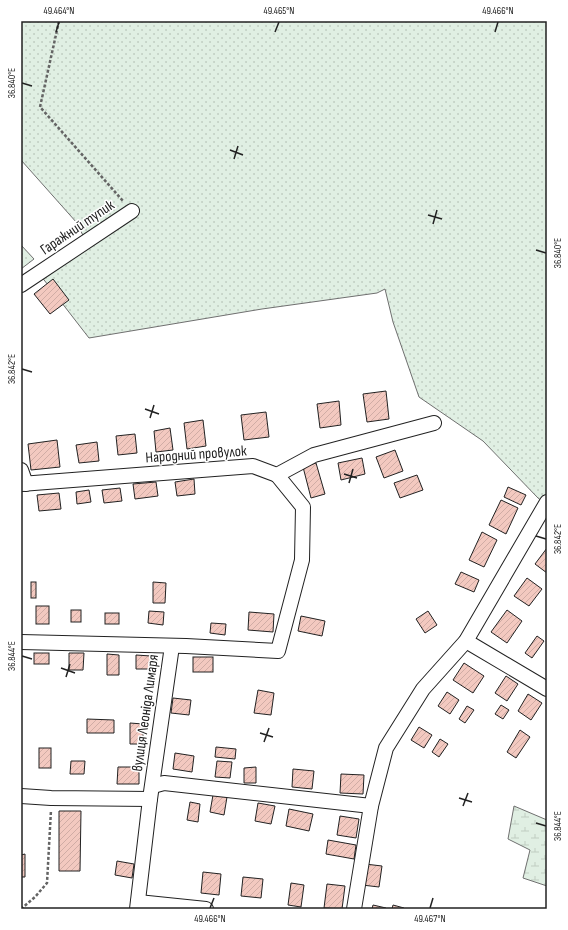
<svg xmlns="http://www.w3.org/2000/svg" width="568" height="930" viewBox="0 0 568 930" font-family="'Sofia Sans Condensed',sans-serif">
<defs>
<pattern id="grass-dots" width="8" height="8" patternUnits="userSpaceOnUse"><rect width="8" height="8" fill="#e0efe3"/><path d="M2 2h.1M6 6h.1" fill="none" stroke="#c0cdc2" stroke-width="1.8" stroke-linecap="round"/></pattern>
<pattern id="wetland-marsh" width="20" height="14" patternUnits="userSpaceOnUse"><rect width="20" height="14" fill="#e0efe3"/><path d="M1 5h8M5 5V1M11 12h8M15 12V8" fill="none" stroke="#c0cdc2"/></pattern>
<pattern id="building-hatch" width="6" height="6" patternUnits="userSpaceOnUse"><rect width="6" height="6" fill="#f3c9c0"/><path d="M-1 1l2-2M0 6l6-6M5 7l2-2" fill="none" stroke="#d0aca5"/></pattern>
</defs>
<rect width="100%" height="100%" fill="#fff"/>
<g fill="url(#grass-dots)" stroke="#6f6f6f">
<polygon points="21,21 547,21 547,505 538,498 483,441 419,397 393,322 385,289 377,293 262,309 89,338 41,276 87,244 77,223 21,160"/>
<polygon points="21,245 34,259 21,269"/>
</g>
<polygon fill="url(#wetland-marsh)" stroke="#6f6f6f" points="514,806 547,820 547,886 523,878 530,850 508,839"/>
<g fill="url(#building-hatch)" stroke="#222">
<polygon points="53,279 69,300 50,314 34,294"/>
<polygon points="386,391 389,419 367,422 363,394"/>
<polygon points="339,401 341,425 320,428 317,404"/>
<polygon points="266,412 269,437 244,440 241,415"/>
<polygon points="203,420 206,446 187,449 184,423"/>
<polygon points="170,428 173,450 156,452 154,431"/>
<polygon points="135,434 137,453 118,455 116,436"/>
<polygon points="57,440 60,467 31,470 28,444"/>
<polygon points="97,442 99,461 79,463 76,445"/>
<polygon points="395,450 403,471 384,478 376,457"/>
<polygon points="362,458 365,474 341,480 338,463"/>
<polygon points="316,463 325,494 311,498 303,467"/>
<polygon points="417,475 423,490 400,498 394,483"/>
<polygon points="194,479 195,494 177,496 175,482"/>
<polygon points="156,482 158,496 135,499 133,484"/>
<polygon points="508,487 526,495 521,505 504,497"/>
<polygon points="120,488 122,501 104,503 102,490"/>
<polygon points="89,490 91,502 77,504 76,492"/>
<polygon points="59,493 61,509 39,511 37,495"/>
<polygon points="501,500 518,508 506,534 489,525"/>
<polygon points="482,532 497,540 484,567 469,560"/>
<polygon points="547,548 547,573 535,564"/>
<polygon points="461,572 479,580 474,592 455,584"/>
<polygon points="527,578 542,589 529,606 514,596"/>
<rect x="31" y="582" width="5" height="16"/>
<polygon points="153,582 166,583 165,603 153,603"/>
<rect x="36" y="606" width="13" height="18"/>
<rect x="71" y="610" width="10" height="12"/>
<polygon points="507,610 522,621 507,643 491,632"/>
<polygon points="149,611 164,612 163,625 148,623"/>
<polygon points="428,611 437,625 425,633 416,619"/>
<polygon points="249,612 274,614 273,632 248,630"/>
<rect x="105" y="613" width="14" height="11"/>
<polygon points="301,616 325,621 322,636 298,631"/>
<polygon points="211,623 226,624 225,635 210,633"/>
<polygon points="537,636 544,641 532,658 525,653"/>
<rect x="34" y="653" width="15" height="11"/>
<polygon points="69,653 84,653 83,670 69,670"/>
<polygon points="107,654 119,655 119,675 107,675"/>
<polygon points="136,655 151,656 151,669 136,669"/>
<rect x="193" y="657" width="20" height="15"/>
<polygon points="464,663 484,676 473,693 453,680"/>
<polygon points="506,676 518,684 507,701 495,693"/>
<polygon points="258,690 274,693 271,715 254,713"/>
<polygon points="447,692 459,700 450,714 438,706"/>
<polygon points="528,694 542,703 531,720 518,711"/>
<polygon points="173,698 191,700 189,715 171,713"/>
<polygon points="501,705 509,710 503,719 495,714"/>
<polygon points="467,706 474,710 465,723 459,719"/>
<polygon points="87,719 114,720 114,733 87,733"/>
<polygon points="130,723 143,724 143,744 130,744"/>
<polygon points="419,727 432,735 424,748 411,740"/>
<polygon points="520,730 530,737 516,758 507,752"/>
<polygon points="440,739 448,744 439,757 432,752"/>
<polygon points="216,747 236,749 235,759 215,757"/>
<rect x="39" y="748" width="12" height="20"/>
<polygon points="175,753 194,756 192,772 173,769"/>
<polygon points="71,761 85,761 84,774 70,774"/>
<polygon points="217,761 232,762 230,778 215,777"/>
<polygon points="118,767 139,767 139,784 117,784"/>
<polygon points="256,767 256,783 244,783 244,768"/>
<polygon points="293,769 314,771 312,789 292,787"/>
<polygon points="341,774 364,775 363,794 340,793"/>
<polygon points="213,795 227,797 224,815 210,812"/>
<polygon points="190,802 200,804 198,822 187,820"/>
<polygon points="258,803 275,806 271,824 255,821"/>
<polygon points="289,809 313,814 309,831 286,826"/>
<polygon points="59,811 81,811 80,871 59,871"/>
<polygon points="340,816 359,819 356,838 337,835"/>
<polygon points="328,840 356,845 354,859 326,854"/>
<polygon points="25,854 25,877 21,877 21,855"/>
<polygon points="117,861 134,864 132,878 115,875"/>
<polygon points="365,864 382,866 379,887 362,885"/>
<polygon points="203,872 221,874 219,895 201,893"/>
<polygon points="243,877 263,879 261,898 241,896"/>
<polygon points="291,883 304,885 301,907 288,905"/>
<polygon points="327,884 345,886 342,909 324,908"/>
<polygon points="373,905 386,908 386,909 372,909"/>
<polygon points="393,905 404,908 404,909 392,909"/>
</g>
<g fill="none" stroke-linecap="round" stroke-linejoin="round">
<defs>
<g id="minor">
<polyline points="21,285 132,211"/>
<polyline points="21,470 26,484"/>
<polyline points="21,484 253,466 277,475 314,455 434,423"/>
<polyline points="466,641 547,689"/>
<polyline points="21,642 186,646 278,651 302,560 303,507 277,475"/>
<polyline points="153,786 164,783 371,806"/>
<polyline points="21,796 51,798 150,799"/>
<polyline points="138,902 206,909"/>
<polyline points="137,909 150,799 172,646"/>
<polyline points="354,909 371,806 386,748 423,689 466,641 547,502"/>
</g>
</defs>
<use href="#minor" stroke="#222" stroke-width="16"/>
<g stroke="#646464" stroke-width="2.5" stroke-dasharray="3 2" stroke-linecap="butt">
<polyline points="59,21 40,107 123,201"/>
<polyline points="21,909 35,897 47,883 51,810"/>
</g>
<use href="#minor" stroke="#fff" stroke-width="14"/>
</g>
<path fill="none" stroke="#222" stroke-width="1.5" d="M56 32 59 22M275 32 279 22M495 32 498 22M22 83 32 86M230 150 243 155M234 159 238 146M428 215 442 219M433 224 437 210M536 250 546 253M22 369 32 372M145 409 159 414M150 418 154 405M344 474 357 478M349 483 353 469M536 536 546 539M22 656 32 659M61 668 75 673M66 677 70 664M260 733 273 737M264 742 269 728M459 798 472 802M463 806 468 793M536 823 546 826M210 908 214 898M430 908 433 898"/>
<g text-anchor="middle" stroke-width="3" stroke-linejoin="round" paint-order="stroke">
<g font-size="15" fill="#222" stroke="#fff">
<text transform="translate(77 227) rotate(-34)" y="5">Гаражний тупик</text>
<text transform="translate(196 454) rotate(-4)" y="5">Народний провулок</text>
<text transform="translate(145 713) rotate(-82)" y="5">вулиця Леоніда Лимаря</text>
</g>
</g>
<rect width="568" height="930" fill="none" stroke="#ffffff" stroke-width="44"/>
<rect x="22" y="22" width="524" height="886" fill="none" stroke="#222" stroke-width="1.5"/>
<g font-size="10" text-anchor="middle" fill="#222">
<text x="59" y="14">49.464°N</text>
<text x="279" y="14">49.465°N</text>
<text x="498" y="14">49.466°N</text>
<text transform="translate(11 83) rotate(-90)" y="4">36.840°E</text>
<text transform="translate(557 253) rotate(-90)" y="4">36.840°E</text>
<text transform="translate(11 369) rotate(-90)" y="4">36.842°E</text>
<text transform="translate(557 539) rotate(-90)" y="4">36.842°E</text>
<text transform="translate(11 656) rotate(-90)" y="4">36.844°E</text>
<text transform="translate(557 826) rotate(-90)" y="4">36.844°E</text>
<text x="210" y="922">49.466°N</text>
<text x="430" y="922">49.467°N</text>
</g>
</svg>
